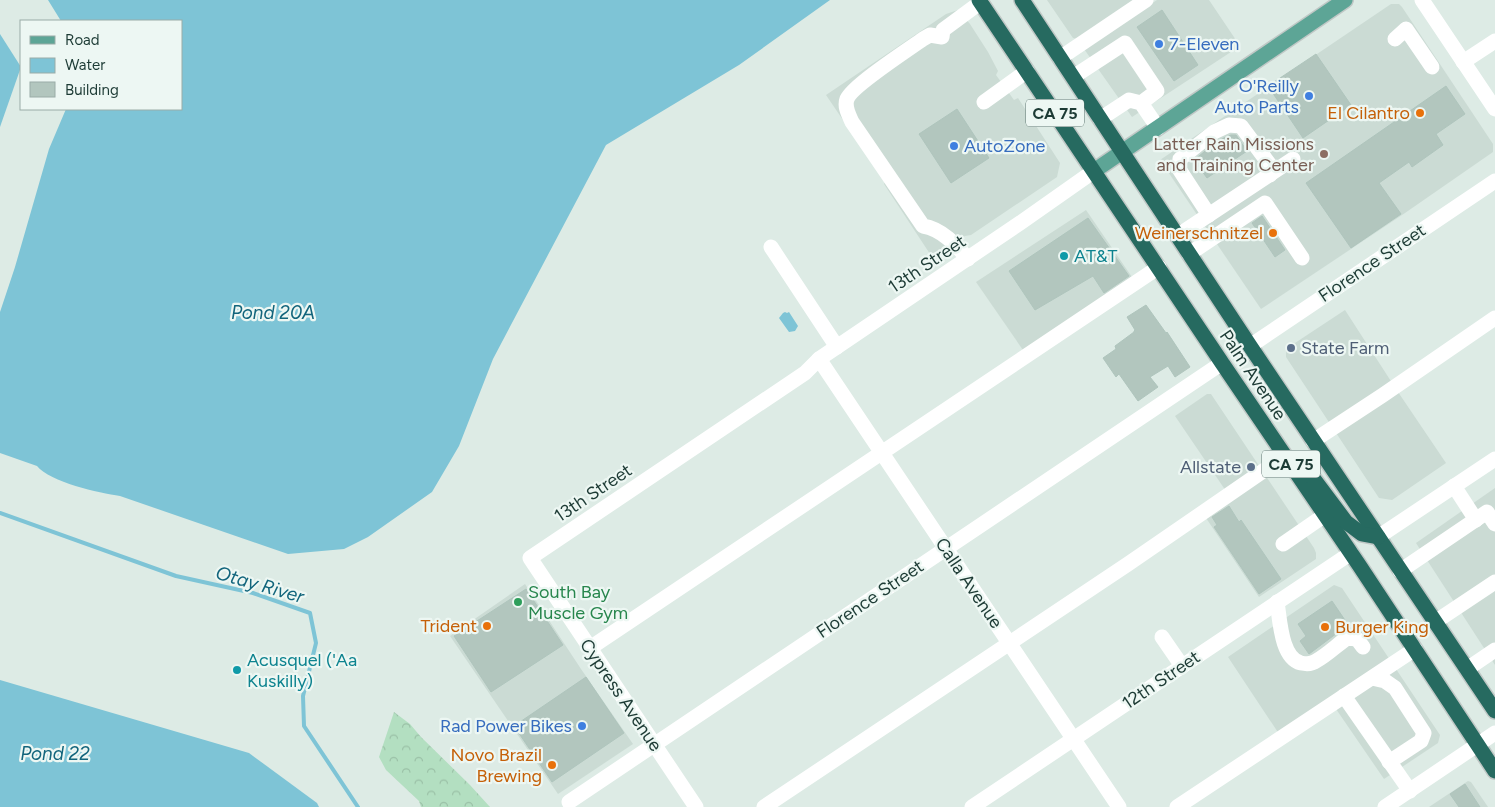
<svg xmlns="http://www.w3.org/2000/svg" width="1495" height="807" viewBox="0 0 1495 807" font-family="Figtree,sans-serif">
<defs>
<pattern id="forest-crowns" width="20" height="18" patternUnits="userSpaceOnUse" patternTransform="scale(1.25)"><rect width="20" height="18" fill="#b3dfc1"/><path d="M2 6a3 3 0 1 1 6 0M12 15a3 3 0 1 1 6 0" fill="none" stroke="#9ac0a6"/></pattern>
</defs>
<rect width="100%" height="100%" fill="#ddebe5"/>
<g fill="#cbdbd4">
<polygon points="1047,0 1134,0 1141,11 1157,0 1209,0 1240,46 1132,117 1077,39 1073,38"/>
<polygon points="1391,4 1399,4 1402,7 1493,144 1493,152 1405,213 1261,309 1160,160"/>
<polygon points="958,10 970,24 988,52 998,71 996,75 1014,100 1018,98 1060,163 1057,177 971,235 965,236 944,249 930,254 884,184 885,182 826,95 946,14"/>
<polygon points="1086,210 1134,280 1025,353 976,282"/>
<polygon points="1345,310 1396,389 1446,463 1392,500 1379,498 1286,357 1286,347 1292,342 1295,343"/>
<polygon points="1207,394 1211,394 1314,548 1316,553 1316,559 1259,597 1204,515 1230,497 1175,416"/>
<polygon points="1495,488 1495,665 1416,543"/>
<polygon points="525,584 581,669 633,744 558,794 450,636"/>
<polygon points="1334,585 1342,588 1440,735 1438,743 1384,779 1336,709 1285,743 1228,657"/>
<polygon points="1468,781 1471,782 1488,807 1429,807"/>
</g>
<polygon fill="url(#forest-crowns)" points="394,712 410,724 421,737 470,785 490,807 421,807 419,801 386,770 379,757"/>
<g fill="#7ec4d6">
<path d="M48 0H830L739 65 606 145 493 359 459 446 432 492 368 537 344 549 288 554 120 496C99 493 50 482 37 466L0 453V312L15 267 49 149 66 109H181V21H61Z"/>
<polygon points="0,34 21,67 0,127"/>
<polygon points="785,312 787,313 789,312 798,326 795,331 789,332 779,318 783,313"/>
<polygon points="0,680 249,753 317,803 319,807 0,807"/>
</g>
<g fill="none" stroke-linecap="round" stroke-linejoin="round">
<polyline stroke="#7ec4d6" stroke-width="4" points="0,513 176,576 253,593 310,613 316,643 303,696 304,726 358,807"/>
</g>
<g fill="#b2c6be" stroke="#afc5bd">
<polygon points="1162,10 1198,65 1174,81 1137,27"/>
<polygon points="1316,54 1351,105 1303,138 1268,86"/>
<polygon points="1446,86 1465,114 1436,134 1443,145 1412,167 1409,162 1379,183 1401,214 1351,248 1306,183"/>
<polygon points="957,109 989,158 951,183 919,134"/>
<polygon points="1231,135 1236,135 1247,151 1207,178 1194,160 1219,140"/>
<polygon points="1262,216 1285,250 1275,257 1252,223"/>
<polygon points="1088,218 1129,276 1104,293 1093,276 1035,310 1009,271"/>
<polygon points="1146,305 1166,333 1167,332 1190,367 1175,377 1168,366 1150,377 1158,387 1138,401 1119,374 1116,377 1103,358 1116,349 1115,346 1134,332 1134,331 1135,330 1127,317"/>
<polygon points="1229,506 1239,522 1241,520 1281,579 1259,594 1214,527 1217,525 1212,517"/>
<polygon points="526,589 563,645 491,692 454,636"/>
<polygon points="1332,601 1351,629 1341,630 1309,654 1300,641 1306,636 1298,624"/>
<polygon points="586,677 624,733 552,782 514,726"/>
<polygon points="1465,784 1480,807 1459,807 1450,794"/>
</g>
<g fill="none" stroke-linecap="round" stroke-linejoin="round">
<defs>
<polyline id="major" points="1094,171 1345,0"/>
<g id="highway">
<polyline points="979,0 1222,363 1359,565 1495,771"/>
<polyline points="1022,0 1250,346 1495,711"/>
<polyline points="1295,462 1303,467 1313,478 1346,522 1362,534 1378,537"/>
</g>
</defs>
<use href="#major" stroke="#c0c8c6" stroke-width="18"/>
<use href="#highway" stroke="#c0c8c6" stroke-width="18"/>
<g stroke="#fff" stroke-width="15">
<polyline points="1422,0 1495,109"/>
<polyline points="1395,39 1406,29 1432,67"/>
<polyline points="1060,58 1146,0"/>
<polyline points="1463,62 1495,41"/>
<polyline points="1073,77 1125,43 1157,91 1141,103"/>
<polyline points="984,102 1027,71"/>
<polyline points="1100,119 1129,100 1141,103 1158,128"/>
<polyline points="1209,215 1179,169 1180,159 1214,132 1229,125 1241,126 1270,165 1270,175"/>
<polyline points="1177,236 1293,159"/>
<polyline points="771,247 837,347"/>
<polyline points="1189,254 1265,203 1302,258"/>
<path d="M968 259C956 245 942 229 923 226L852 122C849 115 844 107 847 99 852 86 909 49 923 39L930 35 942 37 943 30 981 2"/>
<polyline points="1250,346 1495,181"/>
<polyline points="819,359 1119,807"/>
<polyline points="1313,441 1383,395 1495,318"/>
<polyline points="1454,486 1476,520"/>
<polyline points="1378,537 1495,459"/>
<polyline points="1283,544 1325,515"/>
<polyline points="1400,571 1487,512 1495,524"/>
<path d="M1277 602C1280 620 1281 658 1301 663 1306 664 1312 664 1316 661 1327 655 1337 645 1347 638L1357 639 1363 647"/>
<polyline points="1435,622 1495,582"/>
<polyline points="1162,637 1182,666"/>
<polyline points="590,648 1159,267"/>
<polyline points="1467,669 1495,650"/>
<polyline points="1372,678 1385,681 1395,688 1424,733 1421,741 1389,762"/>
<polyline points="1344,696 1410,791"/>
<polyline points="569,802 1222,363"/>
<polyline points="696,807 530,558 805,373 819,359 1020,223 1094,171"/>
<polyline points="764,807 1128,564 1285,456"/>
<polyline points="972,807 1351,553"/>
<polyline points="1177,807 1415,649"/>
<polyline points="1385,807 1495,733"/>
</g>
<use href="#major" stroke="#5da596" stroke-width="15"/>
<use href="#highway" stroke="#266a60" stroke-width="15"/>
</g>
<g fill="#3f7fe0" stroke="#edf7f3" stroke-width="2">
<circle cx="1159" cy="44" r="5"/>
<circle cx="1309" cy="96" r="5"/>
<circle cx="954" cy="146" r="5"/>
<circle cx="582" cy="726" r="5"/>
</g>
<g fill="#e8710a" stroke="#edf7f3" stroke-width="2">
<circle cx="1420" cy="113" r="5"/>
<circle cx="1273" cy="233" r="5"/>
<circle cx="487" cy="626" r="5"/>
<circle cx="1325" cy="627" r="5"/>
<circle cx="552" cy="765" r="5"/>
</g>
<circle fill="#8d6e63" stroke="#edf7f3" stroke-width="2" cx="1324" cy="154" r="5"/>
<g fill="#0f9aa8" stroke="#edf7f3" stroke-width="2">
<circle cx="1064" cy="256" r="5"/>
<circle cx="237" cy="670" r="5"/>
</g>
<g fill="#5c6f8a" stroke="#edf7f3" stroke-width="2">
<circle cx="1291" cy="348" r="5"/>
<circle cx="1251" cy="467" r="5"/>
</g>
<circle fill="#2e9e5b" stroke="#edf7f3" stroke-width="2" cx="518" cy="602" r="5"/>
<g text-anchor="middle" stroke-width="4.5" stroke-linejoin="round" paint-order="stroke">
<g fill="#edf7f3" stroke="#5b736e" stroke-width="1">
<rect x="1026" y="99.5" width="58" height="27" rx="4"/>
<rect x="1262" y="450.5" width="58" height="27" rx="4"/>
</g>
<g font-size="16" font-weight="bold" fill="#1d3b35">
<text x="1055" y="119">CA 75</text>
<text x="1291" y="470">CA 75</text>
</g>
<g font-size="18" fill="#366cbe" stroke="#edf7f3" text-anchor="start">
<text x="1169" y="50">7-Eleven</text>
<text x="1299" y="92" text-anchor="end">O'Reilly<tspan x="1299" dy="21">Auto Parts</tspan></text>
<text x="964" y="152">AutoZone</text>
<text x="572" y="732" text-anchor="end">Rad Power Bikes</text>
</g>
<g font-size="18" fill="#c56008" stroke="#edf7f3" text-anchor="end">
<text x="1410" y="119">El Cilantro</text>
<text x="1263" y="239">Weinerschnitzel</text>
<text x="477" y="632">Trident</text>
<text x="1335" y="633" text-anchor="start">Burger King</text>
<text x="542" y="761">Novo Brazil<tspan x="542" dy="21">Brewing</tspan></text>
</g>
<g font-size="18" fill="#785e54" stroke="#edf7f3" text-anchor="end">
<text x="1314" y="150">Latter Rain Missions<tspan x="1314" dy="21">and Training Center</tspan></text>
</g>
<g font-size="18" fill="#0d838f" stroke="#edf7f3" text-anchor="start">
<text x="1074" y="262">AT&amp;T</text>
<text x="247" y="666">Acusquel ('Aa<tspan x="247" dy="21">Kuskilly)</tspan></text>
</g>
<g font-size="18" fill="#1d3b35" stroke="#edf7f3">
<text transform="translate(1372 263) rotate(-34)" y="6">Florence Street</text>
<text transform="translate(927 264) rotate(-34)" y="6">13th Street</text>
<text transform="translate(1253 375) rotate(56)" y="6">Palm Avenue</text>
<text transform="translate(593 493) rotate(-34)" y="6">13th Street</text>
<text transform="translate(969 583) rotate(56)" y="6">Calla Avenue</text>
<text transform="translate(870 599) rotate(-34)" y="6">Florence Street</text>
<text transform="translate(1161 680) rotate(-34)" y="6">12th Street</text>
<text transform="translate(621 695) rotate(56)" y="6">Cypress Avenue</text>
</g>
<g font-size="18" fill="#4e5e75" stroke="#edf7f3" text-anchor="start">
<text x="1301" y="354">State Farm</text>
<text x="1241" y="473" text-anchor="end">Allstate</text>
</g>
<g font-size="18" fill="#27864d" stroke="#edf7f3" text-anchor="start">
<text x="528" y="598">South Bay<tspan x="528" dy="21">Muscle Gym</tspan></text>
</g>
<g font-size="19" font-style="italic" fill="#12657c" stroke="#edf7f3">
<text x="273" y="319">Pond 20A</text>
<text transform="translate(260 584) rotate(16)" y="7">Otay River</text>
<text x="55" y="760">Pond 22</text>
</g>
</g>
<rect x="20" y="20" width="162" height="90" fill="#edf7f3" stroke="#9aaca7"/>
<rect x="30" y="36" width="25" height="8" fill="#5da596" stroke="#9aaca7"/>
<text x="65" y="45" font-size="15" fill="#1d3b35">Road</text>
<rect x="30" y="58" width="25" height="15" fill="#7ec4d6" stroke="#9aaca7"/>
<text x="65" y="70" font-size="15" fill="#1d3b35">Water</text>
<rect x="30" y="82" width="25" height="15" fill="#b2c6be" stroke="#9aaca7"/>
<text x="65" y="95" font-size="15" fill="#1d3b35">Building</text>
</svg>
